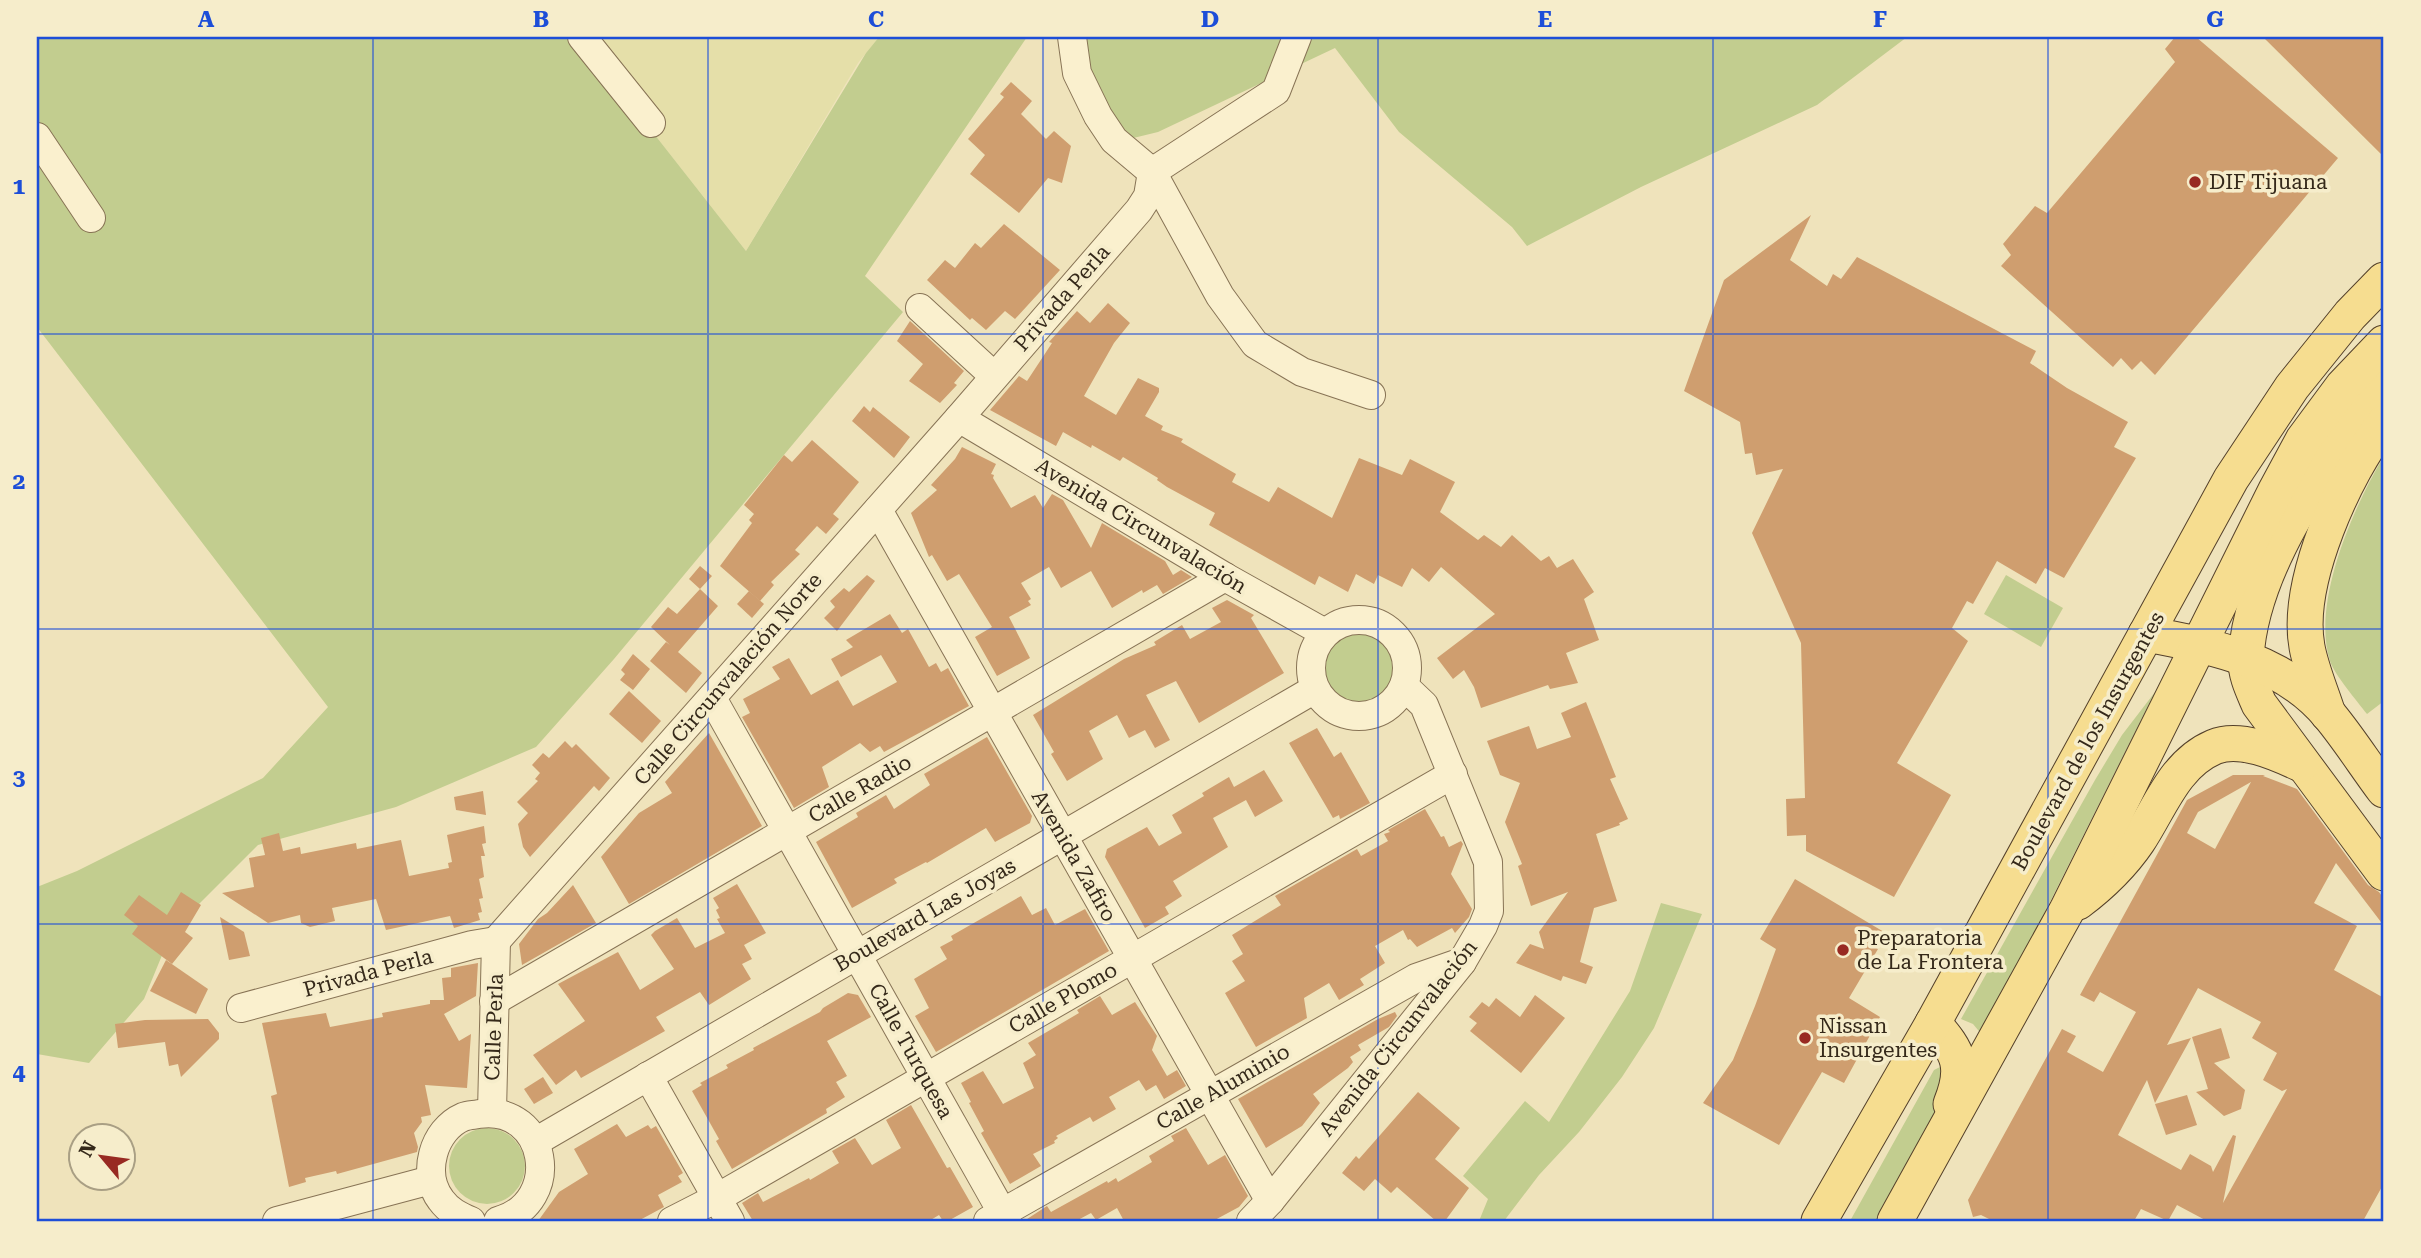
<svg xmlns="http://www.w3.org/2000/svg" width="2421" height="1258" viewBox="0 0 2421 1258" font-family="'Roboto Serif',serif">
<rect width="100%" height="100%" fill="#efe3bb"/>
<polygon fill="#e5dfa9" points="578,37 879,37 858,63 746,251"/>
<g fill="#c2cd8f">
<polygon points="37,37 578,37 746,251 866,53 879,37 1027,37 865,276 903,312 614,659 536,747 396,807 258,845 172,931 144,999 89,1063 37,1054 37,887 77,871 263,778 328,707 37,327"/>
<polygon points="1074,37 1907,37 1817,105 1641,187 1527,246 1512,227 1399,132 1335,48 1158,132 1121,141"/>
<path d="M2384 456V701L2367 714C2357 701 2334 674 2330 661 2311 602 2354 506 2384 456Z"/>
<polygon points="2006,575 2063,608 2041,647 1984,614"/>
<circle cx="1359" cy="666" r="38"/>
<polygon points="2155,692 1983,1036 1973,1024 1961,1019 2095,780 2122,735"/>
<polygon points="1661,903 1702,914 1654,1028 1622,1077 1579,1132 1539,1175 1504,1221 1479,1221 1488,1199 1463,1176 1525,1101 1549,1122 1630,991"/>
<polygon points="1944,1065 1953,1076 1924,1138 1884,1203 1876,1221 1850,1221 1934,1070"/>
<circle cx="487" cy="1166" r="38"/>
</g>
<g fill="#cf9e6f" fill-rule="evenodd">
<polygon points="2175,37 2196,37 2338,158 2155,375 2141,361 2132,370 2121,358 2113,367 2001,266 2011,255 2003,244 2035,206 2047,213 2175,62 2165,49"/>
<polygon points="2263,37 2384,37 2384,157"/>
<polygon points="1011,82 1032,101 1021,114 1046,139 1054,131 1071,146 1062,183 1048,178 1019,213 970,174 985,155 968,139 1004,97 1000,94"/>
<polygon points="1811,215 1790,260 1827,286 1833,274 1841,279 1857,257 2036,351 2030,363 2067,388 2128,422 2114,447 2136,458 2064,578 2045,568 2036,584 1997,561 1973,604 1967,601 1952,628 1968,641 1897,763 1951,795 1894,897 1806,851 1806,835 1787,836 1786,799 1805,798 1801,643 1752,533 1783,469 1756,475 1752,453 1745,454 1740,422 1684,391 1724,280"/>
<polygon points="1004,224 1060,270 1015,319 1005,311 986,330 972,318 970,320 927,280 945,260 955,268 975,243 981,248"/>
<polygon points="1108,303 1130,323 1114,343 1084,396 1116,415 1138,378 1159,388 1159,392 1145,416 1163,426 1161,430 1183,439 1181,442 1236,474 1232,482 1269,502 1278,487 1332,518 1359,458 1402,475 1410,459 1455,482 1440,512 1478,540 1484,535 1501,547 1512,535 1541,561 1549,556 1557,568 1573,559 1594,592 1584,599 1599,640 1566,653 1578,683 1550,689 1548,685 1481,708 1474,687 1464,670 1453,679 1437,658 1495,614 1441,567 1429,582 1412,568 1402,587 1378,575 1374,584 1356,574 1348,592 1319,576 1315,585 1209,525 1215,513 1167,487 1157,480 1158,478 1123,457 1120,461 1092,445 1091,448 1063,432 1056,446 990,410 1019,376 1027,381 1052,343 1049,342 1077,311 1090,323"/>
<polygon points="910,321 964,371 954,383 957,385 940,403 909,381 923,364 897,341"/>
<polygon points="864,406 870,412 873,407 910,437 894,458 852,421"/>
<polygon points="812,440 859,482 833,514 839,519 826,534 817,526 795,550 800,554 771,582 774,585 760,601 720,566 752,523 749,520 754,514 744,505 784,455 792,462"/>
<polygon points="962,447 996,464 991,474 994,475 993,478 1011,508 1035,495 1043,508 1052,494 1063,500 1091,548 1102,523 1165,561 1173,575 1181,570 1192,577 1163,594 1157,585 1143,593 1142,590 1112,608 1091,571 1061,588 1049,567 1021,583 1031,599 1028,601 1031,605 1009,617 1030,658 997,676 975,637 992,627 959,574 947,581 932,555 929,557 911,513 937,490 931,485 955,459"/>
<polygon points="700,566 712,576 700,589 718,606 678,652 702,673 686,693 650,661 666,642 670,645 651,627 668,607 677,614 700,589 689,579"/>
<polygon points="867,575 875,581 837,631 824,618 835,607 830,601 844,588 849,592"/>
<polygon points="749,591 764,604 752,618 737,604"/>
<polygon points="1227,600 1254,615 1251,618 1284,673 1199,723 1176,681 1146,695 1170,740 1155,748 1145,730 1129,738 1117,715 1089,731 1103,759 1067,781 1051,754 1054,752 1033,715 1124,659 1156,645 1154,642 1182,625 1190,639 1221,622 1212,608"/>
<polygon points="890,614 902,633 908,629 929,667 936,663 941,672 948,668 969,706 884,752 880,746 870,752 860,743 822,767 829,787 794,808 742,717 750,713 743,699 780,679 772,667 789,658 811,695 838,680 853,706 897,682 881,655 841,677 831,659 853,647 846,640"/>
<polygon points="633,654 650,669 633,690 620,680 625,674 621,670"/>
<polygon points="629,691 661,721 642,743 609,714"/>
<polygon points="1586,702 1616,777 1610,779 1628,819 1619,823 1620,825 1596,834 1617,901 1594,908 1580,962 1593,967 1586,984 1563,976 1561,981 1516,963 1530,944 1544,949 1539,932 1568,892 1531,906 1518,866 1522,864 1505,822 1520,783 1500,775 1487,741 1529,726 1537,749 1571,737 1561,713"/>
<polygon points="1317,728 1334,757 1341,752 1370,803 1340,819 1339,815 1333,818 1289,743"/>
<polygon points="709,733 762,826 629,904 601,857 639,813 672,793 665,782"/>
<polygon points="987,737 1032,816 1030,823 995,842 986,828 927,863 926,862 894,879 897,883 852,908 816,842 858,817 856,813 886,795 894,809 930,785 924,774"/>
<polygon points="565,741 572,748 576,744 610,778 599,791 594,786 530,857 523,847 518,824 528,813 517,802 538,781 535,779 540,773 532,765 543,753 549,758"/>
<polygon points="1264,770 1283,801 1255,817 1246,800 1213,818 1228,847 1173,881 1182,896 1165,907 1169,914 1145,928 1105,857 1107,849 1147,827 1159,846 1182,833 1172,815 1204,796 1202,793 1229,777 1234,787"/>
<path d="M2233 775H2265L2263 776 2297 789 2368 885 2379 892 2384 899V926L2336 863 2314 903 2357 926 2334 970 2384 998V1183L2363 1221H2207L2177 1205 2168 1221 2141 1209 2134 1221H1993L1981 1215 1973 1217 1968 1200 2062 1029 2076 1036 2067 1052 2103 1072 2136 1012 2100 992 2094 1002 2080 995 2187 800ZM2251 782 2215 849 2187 833 2198 812ZM2198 988 2261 1022 2252 1038 2277 1053 2263 1080 2282 1091 2287 1089 2223 1203 2236 1136 2233 1135 2213 1172 2211 1166 2190 1154 2181 1170 2118 1135 2147 1080 2155 1103 2191 1038 2167 1045Z"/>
<polygon points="483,791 486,815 456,810 454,797"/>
<polygon points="1425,809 1441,837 1444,836 1449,847 1461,841 1463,844 1451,874 1472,909 1469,917 1455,933 1452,928 1417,947 1410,939 1408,940 1403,930 1375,946 1385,963 1360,979 1364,985 1339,1000 1329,983 1304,998 1307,1018 1256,1047 1225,993 1245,981 1232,961 1243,954 1232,935 1281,905 1275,896 1357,849 1361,856 1388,841 1384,834 1390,832 1388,830"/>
<polygon points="484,826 486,843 482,844 485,856 481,856 484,877 479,879 483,898 479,899 482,912 478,913 480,920 454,928 450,916 386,930 376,899 332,908 335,921 310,927 301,923 300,915 268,923 222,893 254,887 249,858 265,855 261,838 279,833 283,851 300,847 301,854 356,843 357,849 401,840 409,876 449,868 448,863 452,862 447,835"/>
<polygon points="1795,879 1884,932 1875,947 1878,949 1849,998 1880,1017 1844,1083 1822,1072 1779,1145 1703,1103 1733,1060 1755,1006 1776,949 1760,939"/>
<polygon points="737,884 766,933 744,945 752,959 742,964 751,979 709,1005 700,992 656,1017 665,1031 581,1078 576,1070 556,1085 533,1055 585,1021 558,984 618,952 640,990 674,969 651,935 655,931 677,918 695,948 725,933 717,919 720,918 716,910 719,908 713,898"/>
<polygon points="573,885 596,923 522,965 519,944 538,919 547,913"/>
<polygon points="181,892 201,905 185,932 193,938 172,964 132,934 138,926 124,915 139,895 167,915"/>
<polygon points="1021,896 1032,915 1046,908 1055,925 1085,909 1109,951 936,1052 915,1016 929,1008 914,979 947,959 940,947 953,940 951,936"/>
<polygon points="220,917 244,932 250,956 229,960"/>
<polygon points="166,960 208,989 196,1014 150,991"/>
<polygon points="478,963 476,996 444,1014 459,1041 471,1034 467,1088 425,1085 431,1115 421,1117 422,1122 414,1133 418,1147 417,1152 337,1174 336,1171 305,1178 306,1182 289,1187 271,1096 277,1094 262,1023 326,1013 330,1027 383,1017 382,1013 430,1004 430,1000 444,1000 442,978 451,977 451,968"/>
<polygon points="848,993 858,995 871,1017 827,1041 847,1076 836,1082 845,1097 826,1109 827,1113 732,1169 716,1141 719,1139 692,1091 702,1085 700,1083 728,1068 726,1065 754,1050 753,1048 820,1012 823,1008"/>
<polygon points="1535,995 1565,1018 1521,1073 1470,1031 1477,1023 1469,1017 1482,1002 1489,1007 1496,998 1520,1017"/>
<polygon points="1100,996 1112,1015 1135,1002 1157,1036 1152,1050 1167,1076 1177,1070 1186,1086 1164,1099 1156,1085 1146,1091 1139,1080 1109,1097 1116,1109 1093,1122 1090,1117 1056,1136 1058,1138 1054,1141 1055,1143 1033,1154 1041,1166 1010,1184 981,1133 984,1131 969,1103 971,1102 961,1083 983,1071 1003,1104 1034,1088 1023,1063 1036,1055 1028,1043 1079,1013 1077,1010"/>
<polygon points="1395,1012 1397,1016 1389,1027 1358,1045 1361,1050 1350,1057 1353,1062 1348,1068 1313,1094 1320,1103 1302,1126 1266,1148 1238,1099 1378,1019"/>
<polygon points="208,1019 219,1033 219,1039 181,1077 178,1064 169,1066 165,1042 118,1048 115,1024 145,1020"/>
<polygon points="2221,1028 2230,1058 2214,1063 2245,1090 2241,1109 2224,1116 2196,1092 2208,1089 2192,1037"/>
<polygon points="543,1077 553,1093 534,1104 524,1089"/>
<polygon points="1418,1092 1460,1128 1435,1159 1469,1188 1445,1221 1436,1221 1397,1187 1391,1193 1375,1179 1364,1191 1342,1173 1356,1156 1359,1159"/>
<polygon points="2187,1095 2197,1125 2166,1135 2155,1104"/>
<polygon points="911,1105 947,1168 950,1167 973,1207 948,1221 943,1221 939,1215 929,1221 753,1221 742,1203 758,1193 763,1202 809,1178 810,1180 839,1163 832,1151 855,1138 872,1165 901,1148 886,1120"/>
<polygon points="617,1124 626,1137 648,1125 651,1129 656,1126 683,1173 678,1176 682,1182 658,1195 664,1207 638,1221 538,1221 559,1192 588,1174 574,1149"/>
<polygon points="1186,1128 1208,1165 1225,1155 1248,1196 1239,1207 1213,1221 1124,1221 1117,1208 1096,1220 1091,1213 1076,1221 1024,1221 1047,1206 1051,1212 1107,1181 1108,1183 1116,1178 1118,1182 1152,1162 1149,1156 1174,1141 1171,1136"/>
</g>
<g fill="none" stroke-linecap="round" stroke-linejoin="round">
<defs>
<g id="minor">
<polyline points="582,37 651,123"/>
<polyline points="1072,37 1077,73 1098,116 1114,140 1152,172 1220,296 1255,344 1302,372 1371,395"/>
<polyline points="37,137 91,218"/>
<polyline points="1152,172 1276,91 1297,37"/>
<polyline points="920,308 994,376"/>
<polyline points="959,418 1225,577 1325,633"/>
<polyline points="878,510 1270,1201"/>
<circle cx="1359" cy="668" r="48"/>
<polyline points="712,698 1007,1221"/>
<polyline points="496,941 959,418 1139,210 1148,196 1152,172"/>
<polyline points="494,1001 1225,577"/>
<polyline points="241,1008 472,945 496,941"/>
<polyline points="648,1076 730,1221"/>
<polyline points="492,1112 496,941"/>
<polyline points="535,1142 1315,689"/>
<polyline points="277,1221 431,1180"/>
<path d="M471 1221C459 1216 449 1211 441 1200 421 1174 433 1130 463 1117 468 1115 475 1115 479 1114 547 1104 565 1202 498 1221"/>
<polyline points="672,1221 717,1198 1453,774"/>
<polyline points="988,1221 1416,978 1462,962"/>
<polyline points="1251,1221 1270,1201 1462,962 1483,926 1489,911 1488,862 1424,705 1404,686"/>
</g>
<g id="major">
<path d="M2384 383C2330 459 2251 562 2246 658 2245 674 2253 690 2259 704L2384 873"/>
<path d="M2146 634C2213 646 2285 661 2330 716 2349 739 2366 766 2384 790"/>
<path d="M2328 714C2321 692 2311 669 2307 647 2295 582 2345 473 2384 423"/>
<path d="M2078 902C2102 884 2121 866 2138 841 2160 808 2174 764 2214 747 2240 736 2277 753 2301 764"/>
<path d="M1933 1023C1959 1052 1966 1067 1951 1104"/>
<polyline points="1819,1221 1933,1023 2231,479 2292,387 2350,315 2384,280"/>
<polyline points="1895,1221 2067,910 2276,490 2303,440 2343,386 2384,343"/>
</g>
</defs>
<use href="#minor" stroke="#877355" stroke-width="30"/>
<use href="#major" stroke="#54402a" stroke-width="37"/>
<use href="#minor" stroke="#faf0ce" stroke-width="28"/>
<use href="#major" stroke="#f6dd90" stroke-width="35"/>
</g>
<path fill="none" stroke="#1d4ed8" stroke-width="2" stroke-opacity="0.55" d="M373 37V1221M708 37V1221M1043 37V1221M1378 37V1221M1713 37V1221M2048 37V1221M37 334H2384M37 629H2384M37 924H2384"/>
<g fill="#982a22" stroke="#f6edcb" stroke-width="2.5">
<circle cx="2195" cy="182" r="7"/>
<circle cx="1843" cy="950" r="7"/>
<circle cx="1805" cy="1038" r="7"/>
</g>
<g text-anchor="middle" stroke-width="7" stroke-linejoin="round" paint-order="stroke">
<g font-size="21" fill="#35291a" stroke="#f6edcb" text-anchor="start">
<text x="2209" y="189">DIF Tijuana</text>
<text x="1857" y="945">Preparatoria<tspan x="1857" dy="24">de La Frontera</tspan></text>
<text x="1819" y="1033">Nissan<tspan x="1819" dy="24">Insurgentes</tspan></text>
</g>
<g font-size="21" fill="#35291a" stroke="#f6edcb">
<text transform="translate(1062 298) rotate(-49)" y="7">Privada Perla</text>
<text transform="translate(1141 526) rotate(31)" y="7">Avenida Circunvalación</text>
<text transform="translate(728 679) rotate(-49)" y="7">Calle Circunvalación Norte</text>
<text transform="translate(2088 741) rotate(-61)" y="7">Boulevard de los Insurgentes</text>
<text transform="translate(860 789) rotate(-30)" y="7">Calle Radio</text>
<text transform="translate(1074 856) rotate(60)" y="7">Avenida Zafiro</text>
<text transform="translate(925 915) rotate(-30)" y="7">Boulevard Las Joyas</text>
<text transform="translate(368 973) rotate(-15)" y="7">Privada Perla</text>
<text transform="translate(1063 998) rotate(-30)" y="7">Calle Plomo</text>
<text transform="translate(494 1027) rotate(-88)" y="7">Calle Perla</text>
<text transform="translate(1398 1038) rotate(-52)" y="7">Avenida Circunvalación</text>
<text transform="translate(911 1051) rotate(61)" y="7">Calle Turquesa</text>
<text transform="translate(1223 1087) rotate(-30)" y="7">Calle Aluminio</text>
</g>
</g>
<rect width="2421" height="1258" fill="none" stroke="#f6edcb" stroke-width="77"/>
<g transform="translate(102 1157) rotate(299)"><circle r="33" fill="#f6edcb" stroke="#a99f84" stroke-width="2"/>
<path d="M0-5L12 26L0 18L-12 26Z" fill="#982a22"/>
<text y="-10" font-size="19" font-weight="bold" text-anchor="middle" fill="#35291a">N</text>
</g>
<rect x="38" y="38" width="2344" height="1182" fill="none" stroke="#1d4ed8" stroke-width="2.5"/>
<g font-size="23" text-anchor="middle" font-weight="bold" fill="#1d4ed8">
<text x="206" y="27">A</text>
<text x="541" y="27">B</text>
<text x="876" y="27">C</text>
<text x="1210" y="27">D</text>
<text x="1545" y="27">E</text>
<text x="1880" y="27">F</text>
<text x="2215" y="27">G</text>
<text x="19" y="194">1</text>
<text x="19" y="489">2</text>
<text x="19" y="785">3</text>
<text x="19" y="1080">4</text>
</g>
</svg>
